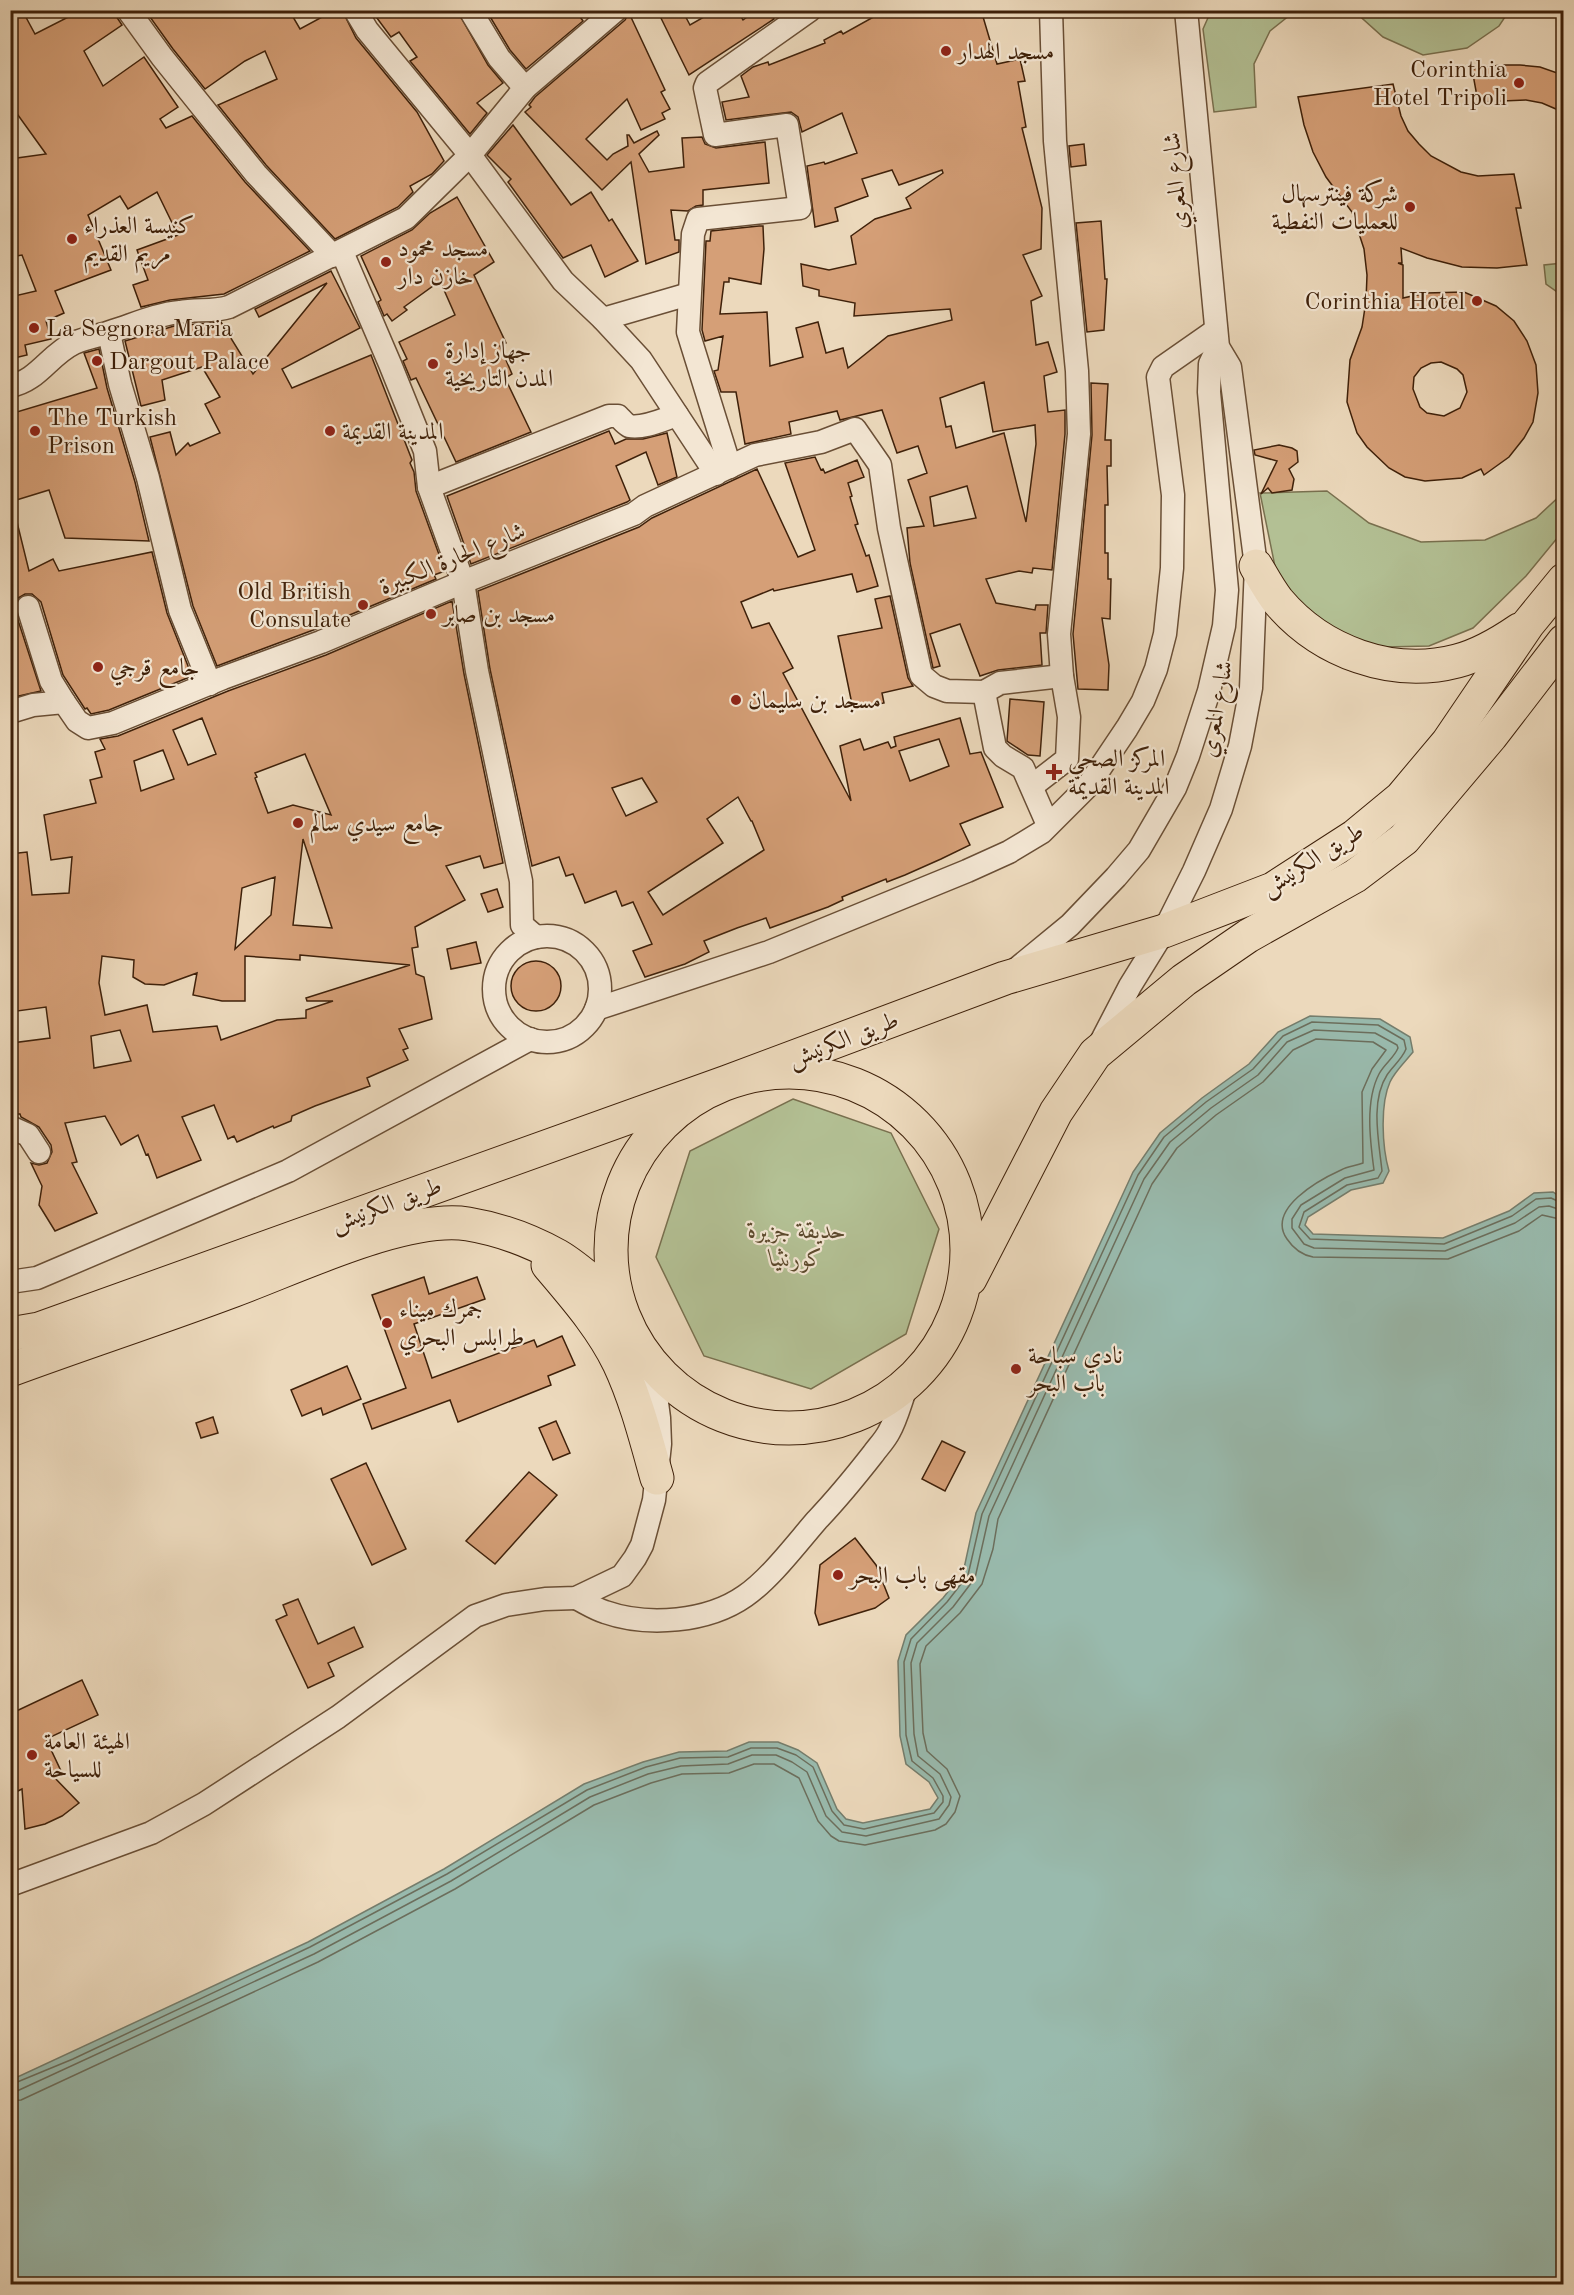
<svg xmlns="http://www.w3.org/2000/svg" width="1574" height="2295" viewBox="0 0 1574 2295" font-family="'Old Standard TT',Amiri,serif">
<rect width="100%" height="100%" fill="#ecd9bc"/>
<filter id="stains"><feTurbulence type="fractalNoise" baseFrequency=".00333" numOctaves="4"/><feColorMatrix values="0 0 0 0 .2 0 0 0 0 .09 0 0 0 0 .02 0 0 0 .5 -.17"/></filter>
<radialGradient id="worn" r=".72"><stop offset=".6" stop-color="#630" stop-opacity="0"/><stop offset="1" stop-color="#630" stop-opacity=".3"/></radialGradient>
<g fill="#b3c094" stroke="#79704f" stroke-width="1.5">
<polygon points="1211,11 1295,11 1270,31 1254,64 1256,107 1214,112 1203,29"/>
<polygon points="1354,11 1509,11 1499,26 1467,48 1423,55 1383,37"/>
<polygon points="1563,263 1564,263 1563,296 1546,284 1544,265"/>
<polygon points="1327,491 1369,523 1421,542 1485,540 1536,518 1563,493 1563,531 1526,576 1473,628 1429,646 1384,647 1344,637 1279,586 1260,493"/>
<polygon points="793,1099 891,1133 939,1229 906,1334 811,1389 704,1356 656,1257 690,1151"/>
</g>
<path fill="#99baad" stroke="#757d6c" stroke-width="1.5" d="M1310 1016 1380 1019 1410 1037 1413 1052C1406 1061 1395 1071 1390 1082 1380 1104 1382 1147 1389 1171L1383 1183 1351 1190 1308 1217 1305 1225 1313 1234 1443 1238 1509 1211 1534 1193 1553 1192 1563 1199V2284H11V2080L308 1942 444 1869 584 1784 643 1762 679 1752 727 1751 749 1742H778L798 1750 817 1763 837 1809 846 1819 863 1823 930 1809 938 1798 929 1782 906 1764 900 1736 898 1661 906 1635 943 1598 963 1573 976 1513 1133 1172 1160 1133 1202 1098 1249 1064 1278 1032Z"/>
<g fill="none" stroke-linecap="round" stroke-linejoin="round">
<g stroke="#6c6e5c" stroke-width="1.5">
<path d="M10 2085 73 2059 310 1947 447 1874 587 1790 646 1767 680 1758 728 1757 751 1748H777L796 1755 813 1767 832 1811 844 1825 864 1829 934 1813 943 1802V1796L933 1778 912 1761 906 1735 904 1662 911 1639 947 1602 968 1575 982 1514 1138 1175 1164 1137 1206 1102 1253 1069 1283 1036 1312 1022 1378 1025 1404 1040 1406 1049C1402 1059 1393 1066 1387 1075 1370 1101 1379 1142 1382 1171L1378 1178 1347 1185 1304 1212 1299 1227 1310 1239 1444 1244 1512 1216 1536 1199 1551 1198 1564 1204"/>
<path d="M10 2092 17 2091 314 1954 451 1881 590 1797 648 1774 681 1766 728 1764 752 1755H776L792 1762 807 1772 826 1816 842 1832 866 1836 939 1819 949 1805 951 1797 940 1774 918 1756 914 1734 911 1663 917 1643 953 1607 975 1578 989 1516 1144 1179 1170 1142 1211 1108 1258 1075 1287 1042 1314 1030 1375 1033 1397 1045 1398 1048C1394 1058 1384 1064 1379 1074 1365 1101 1370 1140 1374 1170L1345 1178 1301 1205 1292 1219V1228L1304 1244 1314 1248 1445 1251 1515 1223 1539 1207 1549 1206 1564 1211"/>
<path d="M10 2101 21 2100 318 1962 455 1889 594 1805 651 1783 682 1774 729 1773 754 1764H774L799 1778 818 1821 831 1836 839 1841 865 1845 935 1830 946 1824 955 1812 960 1796 947 1769 927 1751 923 1733 920 1664 926 1646 960 1613 982 1584 993 1549 998 1519 1152 1184 1177 1148 1216 1115 1263 1082 1293 1050 1316 1039 1373 1042 1386 1050 1372 1069 1362 1092 1363 1163C1356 1166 1348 1166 1341 1170 1319 1180 1266 1209 1287 1239 1293 1248 1302 1255 1313 1257L1448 1259 1519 1231 1542 1215 1564 1220"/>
</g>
</g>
<g fill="#d59f77" stroke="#3f210a" stroke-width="1.5" fill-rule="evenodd">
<polygon points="10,10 22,10 35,34 82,10 112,10 122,25 84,51 103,86 144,57 178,107 160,119 166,128 192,116 245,182 310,251 224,294 170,300 141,307 133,285 148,280 137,250 178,235 157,192 128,209 120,196 88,215 111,270 55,291 64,313 46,321 51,339 25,345 27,355 10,359 10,297 36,291 22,255 10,257 10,159 46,154 10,104"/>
<polygon points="148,10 289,10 300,29 335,10 342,10 356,38 417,112 444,161 432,174 410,186 413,192 398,207 335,239 266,165 218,105 277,79 265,51 245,61 205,89 173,49 150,17"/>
<polygon points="371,10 457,10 488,65 503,83 477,103 487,113 470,134 410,61 417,57 399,32 391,37"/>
<polygon points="486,10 575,10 583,21 526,69 510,50"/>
<polygon points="657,10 682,10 690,25 716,10 737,10 743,20 757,10 769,10 774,19 689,75"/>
<path d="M886 10H981L997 64 1020 59 1025 81 1018 82 1026 127 1022 128 1042 208 1041 249 1023 255 1042 296 1031 301 1036 345 1048 342 1057 372 1044 376 1048 412 1065 410V434L1052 570 1033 568 1032 573 1019 571 986 579 996 603 1035 610 1036 605H1048L1046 633H1040L1042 665 998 670 980 676 960 624 930 634 940 666 933 668 910 563 907 528 924 526 908 480 927 473 918 446 897 453 882 410 840 420 837 411 789 422 791 434 745 444 736 392H721L714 371 718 370 723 336 705 341 702 330 706 241H710L711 231 759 226H763L764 249 761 284 729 278V282H724L720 314 767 312 770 366 803 357 796 328 818 322 826 353 843 348 848 368 888 336 952 320 950 309 854 316 855 303 819 296V290L803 286 801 264 829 270 856 264 851 236 875 219 911 208 906 198 943 173 942 170 899 185 892 170 862 179 868 196 835 208 838 221 815 227 807 166 824 162 825 164 857 153 842 113 802 132 798 117 791 112 726 120 722 102 749 97 741 76 753 67 768 62 769 65 825 43 824 40 841 31 843 34ZM984 382 993 432 1035 425 1036 444 1026 522 1004 433 956 448 951 426 946 427 940 398ZM967 486 976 518 934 526 930 497Z"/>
<polygon points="629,13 665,90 661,92 670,109 662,113 665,119 641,130 627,99 586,139 607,160 613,154 628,146 627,135 629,135 634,143 657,131 659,135 639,154 649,172 684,167 682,138 702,137 705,144 716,148 765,142 769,183 703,190 703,205 696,206 688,211 671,210 675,240 679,240 679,252 646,264 631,162 602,190 525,112 531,107 529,105 535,97 625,20"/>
<polygon points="1501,65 1520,65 1540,67 1563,75 1563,112 1542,103 1526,100 1478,102 1472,69"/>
<path d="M1393 84 1401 116 1408 131 1419 144 1431 156 1461 172 1478 176 1514 174 1521 208H1516L1527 265 1497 268 1462 267 1427 258 1401 248 1402 263H1398L1403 265V298L1426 293 1464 292 1496 306 1514 321 1527 341 1536 365 1538 393 1533 422 1524 438 1509 457 1484 475 1481 469 1462 478 1425 481 1405 477 1389 468 1367 447 1357 433 1347 402 1350 360 1362 327 1366 301 1367 275 1364 249 1352 212 1326 177 1313 152 1304 125 1298 97ZM1441 362 1457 369 1463 375 1467 392 1460 408 1444 416 1427 413 1420 407 1413 389 1414 377 1421 368 1431 363Z"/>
<polygon points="513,125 571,205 591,192 609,221 612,219 638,261 605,277 591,245 563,258 508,182 511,179 487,155"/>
<polygon points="1084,144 1086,165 1071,167 1069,146"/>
<polygon points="457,197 494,262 474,275 506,343 500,346 512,374 505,378 531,432 456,462 416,378 411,380 403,361 407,359 399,342 455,315 440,281 404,307 407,310 392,321 387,314 384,316 378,302 381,300 361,256 412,230 430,213"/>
<polygon points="1101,221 1105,279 1107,279 1104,330 1087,332 1076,223"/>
<polygon points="331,271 360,328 282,369 292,388 371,355 412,460 410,463 414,472 416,491 445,571 434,575 436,579 316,629 217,666 193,606 150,437 170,432 176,455 188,443 190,446 220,433 205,404 220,397 202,367 162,380 165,400 141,406 125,341 174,326 221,322 253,374 327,283 259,317 255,309"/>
<polygon points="99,349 107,388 135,482 149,541 65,538 49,490 10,502 10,414 97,388 84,353"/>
<polygon points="1091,383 1108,384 1105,440 1111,440 1111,466 1107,466 1108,505 1105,505 1105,553 1108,553 1108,579 1111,579 1110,619 1102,618 1109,665 1108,690 1078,689 1073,634 1092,435"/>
<polygon points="609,431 615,444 626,439 643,439 667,433 677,477 658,485 646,452 616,466 630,500 627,502 471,564 447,496"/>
<polygon points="1279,445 1292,448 1297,451 1298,462 1289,469 1294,479 1292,490 1272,493 1268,488 1261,494 1277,461 1255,455 1254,450"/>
<path d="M815 457 821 470 823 469 825 473 857 460 864 477 848 483 852 496 850 497 858 524 855 525 866 556 869 555 878 586 857 592 852 574 774 591 773 589 741 602 752 628 769 623 793 668 783 673 851 801 840 746 860 739 864 750 888 742 891 748 896 746 894 737 960 718 970 754 981 752 1003 807 960 824 970 845 941 859 905 875 887 882 886 879 842 897 843 900 828 907 770 928 766 918 737 928 704 941 709 952 685 964 645 977 633 951 652 944 633 902 622 906 616 891 585 903 573 874 566 876 559 857 532 866 490 669 478 591 639 527 652 518 757 469 798 557 815 550 785 463ZM939 739 949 766 910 781 899 751ZM642 778 657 802 626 816 612 788ZM738 797 751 821H752L764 850 663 915 648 892 723 843 707 819Z"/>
<polygon points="16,518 29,571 53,559 59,571 152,552 167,613 192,676 109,710 91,714 87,708 85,709 63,675 41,602 32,594 25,594 18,598 15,605 15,611 41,691 10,698 10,519"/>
<polygon points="890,596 908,678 913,686 882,693 884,703 853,709 838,636 882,628 875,599"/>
<path d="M452 601 464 674 503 863 484 868 480 856 446 866 465 900 415 927 418 947 412 948 416 974 424 977 432 1019 399 1029 408 1048 403 1050 408 1060 367 1078 370 1086 315 1106 292 1116 291 1121 274 1128 273 1126 237 1142 234 1136 228 1139 214 1105 182 1117 201 1160 157 1178 148 1154 146 1155 138 1135 121 1145 105 1116 65 1123 77 1162 72 1163 97 1213 55 1231 39 1205 42 1186 31 1163 39 1165 47 1163 52 1152 51 1145 39 1127 21 1117 20 1114H14L10 1105V1054L14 1053 12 1043 50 1038 46 1007 10 1012V854L27 852 32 895 69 893 72 857 51 860 44 815 96 803 90 780 102 777 95 752 105 749 100 739 118 736 228 691 326 655ZM202 718 216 754 188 765 173 730ZM163 750 174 779 141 791 134 761ZM305 754 331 815 293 805 268 813 255 778 257 777 255 773ZM303 839 332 928 293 925ZM275 877 271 915 235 949 242 888ZM300 955 410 965 306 998 307 1001H333L306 1010V1018L277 1020 221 1040 217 1026 153 1032 147 1005 105 1015 99 983 102 956 134 960 133 977 145 984 164 985 197 973 193 995 222 1001H245V956L300 960ZM120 1030 131 1061 94 1068 91 1036Z"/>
<polygon points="1010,699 1044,702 1040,756 1028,755 1007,741"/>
<polygon points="497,889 503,907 488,912 481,894"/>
<polygon points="476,942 481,963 451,969 447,949"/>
<circle cx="536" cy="986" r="25"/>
<polygon points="424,1277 429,1294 477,1277 485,1299 414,1324 432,1378 534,1340 537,1347 562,1336 575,1365 548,1376 551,1385 458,1422 450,1400 372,1429 363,1404 406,1388 372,1295"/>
<polygon points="347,1366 361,1399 323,1415 321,1408 302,1416 291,1390"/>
<polygon points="213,1417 218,1433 201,1438 196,1423"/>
<polygon points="556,1421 570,1453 553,1460 539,1428"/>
<polygon points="942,1441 965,1452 945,1491 922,1479"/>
<polygon points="366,1463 406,1549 372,1565 331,1479"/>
<polygon points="529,1472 557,1495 495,1564 466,1541"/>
<polygon points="855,1538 876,1565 889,1598 875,1608 819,1625 815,1613 820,1565"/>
<polygon points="298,1599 318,1644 354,1627 363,1647 328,1663 334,1676 308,1688 276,1620 287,1615 283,1605"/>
<polygon points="82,1680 98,1715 46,1739 61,1771 52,1775 79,1803 62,1816 45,1824 25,1829 22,1789 16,1792 10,1781 10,1714"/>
</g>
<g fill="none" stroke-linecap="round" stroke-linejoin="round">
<defs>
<g id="minor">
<polyline points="128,10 162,57 256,174 333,256"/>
<polyline points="355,10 367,30 470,155 563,281 603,319 641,360 716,474"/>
<polyline points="470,10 499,58 525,88"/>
<polyline points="342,252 390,364 425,451 429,487 463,582 477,671 521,881 522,925 536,937"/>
<polyline points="603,319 689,294"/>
<polyline points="109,333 120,384 148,478 180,610 210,684"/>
<path d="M10 386C38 381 49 355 74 343 87 337 100 336 113 331 135 324 157 314 180 312 196 309 214 312 229 307L406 218 470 155 525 88 616 10"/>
<polyline points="730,467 688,332 693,234 698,219 800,208 787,125 715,135 705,88 707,83 810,10"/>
<path d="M429 487 609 416H618C622 420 625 424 629 426 644 429 664 419 677 415"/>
<polyline points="28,607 51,681 64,702"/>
<polyline points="984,692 995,748 1003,756 1023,768 1048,825"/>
<polyline points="10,712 33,705 64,702 77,721 88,728 113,723 223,678 321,642 463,582 634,514 645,506 755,455 821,442 855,429 880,465 889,528 921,675 934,686 947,691 984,692 1000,683 1062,676"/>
<polyline points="1032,786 1067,759 1069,717 1062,676 1059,634 1079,434 1077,371 1055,141 1051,10"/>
<circle cx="547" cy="989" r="53"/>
<polyline points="1014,971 1070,925 1116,877 1139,850 1175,788 1188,756 1209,691 1224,626 1227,590 1209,392 1210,364 1218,347"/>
<polyline points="596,1009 769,952 967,871 1009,852 1042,832 1088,786 1127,728 1143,701 1156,669 1165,634 1172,568 1173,495 1158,377 1163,367 1216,330"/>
<polyline points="1101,1042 1130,986 1164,931 1194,871 1221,809 1240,746 1251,688 1256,566 1230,367 1218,347 1186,10"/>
<polyline points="10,1127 28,1135 39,1152"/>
<polyline points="10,1282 37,1278 288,1171 530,1039"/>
<path d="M576 1598C586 1603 595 1609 605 1612 648 1627 708 1622 745 1596 770 1579 797 1543 817 1520 837 1499 855 1477 873 1454 878 1447 885 1440 889 1432 897 1418 901 1400 907 1385"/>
<polyline points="10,1885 151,1833 204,1804 338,1717 475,1616 506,1605 545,1599 576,1598 622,1576 635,1558 642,1545 654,1500 660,1444 659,1418 652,1365"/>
</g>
<g id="highway">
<path d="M1256 566C1263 578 1270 591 1278 601 1321 652 1392 678 1457 661 1480 655 1500 643 1519 630"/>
<circle cx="789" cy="1250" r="178"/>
<path d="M548 1265C574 1296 601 1326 619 1363 636 1399 646 1439 657 1478"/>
<polyline points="970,1279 1056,1112 1095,1054 1184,980 1248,936 1355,876 1404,839 1491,736 1564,641"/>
<polyline points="10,1334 39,1329 727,1082 1005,978 1164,931 1273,889 1355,836 1401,798 1448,742 1528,624 1564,580"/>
<path d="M10 1370C83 1343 157 1319 229 1292 291 1270 404 1214 468 1224 498 1229 531 1241 558 1256 580 1269 599 1288 618 1304"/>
</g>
</defs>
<use href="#minor" stroke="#6a4f36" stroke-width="25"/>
<use href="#highway" stroke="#3f210a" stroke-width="35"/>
<use href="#minor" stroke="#f3e6d3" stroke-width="22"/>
<use href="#highway" stroke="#ecd9bc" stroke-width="33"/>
</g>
<g fill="#8f2418" stroke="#f3e6d3" stroke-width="2">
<circle cx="946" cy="51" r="6"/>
<circle cx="1519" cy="83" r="6"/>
<circle cx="1410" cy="207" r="6"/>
<circle cx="72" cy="239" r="6"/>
<circle cx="386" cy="262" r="6"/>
<circle cx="1477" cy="301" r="6"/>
<circle cx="34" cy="328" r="6"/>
<circle cx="97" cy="361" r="6"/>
<circle cx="433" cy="364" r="6"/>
<circle cx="35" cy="431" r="6"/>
<circle cx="330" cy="431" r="6"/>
<circle cx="363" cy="605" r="6"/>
<circle cx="431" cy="614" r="6"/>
<circle cx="98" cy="667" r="6"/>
<circle cx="736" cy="700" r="6"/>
<path d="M1051 763h6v6h6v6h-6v6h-6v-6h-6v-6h6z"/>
<circle cx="298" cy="823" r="6"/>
<circle cx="387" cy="1323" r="6"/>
<circle cx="1016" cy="1369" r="6"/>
<circle cx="838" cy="1575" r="6"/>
<circle cx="32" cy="1755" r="6"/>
</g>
<g text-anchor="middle" stroke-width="4.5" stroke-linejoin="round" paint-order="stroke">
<g font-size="24" fill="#3f210a" stroke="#f3e6d3" text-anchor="start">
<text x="958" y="59">مسجد الهدار</text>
<text x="1507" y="77" text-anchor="end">Corinthia<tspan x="1507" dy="28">Hotel Tripoli</tspan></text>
<text x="1398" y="201" text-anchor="end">شركة فينترسهال<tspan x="1398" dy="28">للعمليات النفطية</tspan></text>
<text x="84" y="233">كنيسة العذراء<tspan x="84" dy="28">مريم القديم</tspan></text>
<text x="398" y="256">مسجد محمود<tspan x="398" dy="28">خازن دار</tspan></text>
<text x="1465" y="309" text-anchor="end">Corinthia Hotel</text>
<text x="46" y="336">La Segnora Maria</text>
<text x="445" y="358">جهاز إدارة<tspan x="445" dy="28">المدن التاريخية</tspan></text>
<text x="109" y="369">Dargout Palace</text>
<text x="47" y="425">The Turkish<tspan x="47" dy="28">Prison</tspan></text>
<text x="342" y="439">المدينة القديمة</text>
<text x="351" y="599" text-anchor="end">Old British<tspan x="351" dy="28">Consulate</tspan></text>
<text x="443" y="622">مسجد بن صابر</text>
<text x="110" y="675">جامع قرجي</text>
<text x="748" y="708">مسجد بن سليمان</text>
<text x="1068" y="766">المركز الصحي<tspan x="1068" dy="28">المدينة القديمة</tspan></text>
<text x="310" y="831">جامع سيدي سالم</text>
<text x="399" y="1317">جمرك ميناء<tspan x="399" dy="28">طرابلس البحري</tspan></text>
<text x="1028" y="1363">نادي سباحة<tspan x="1028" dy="28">باب البحر</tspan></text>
<text x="850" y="1583">مقهى باب البحر</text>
<text x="44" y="1749">الهيئة العامة<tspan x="44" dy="28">للسياحة</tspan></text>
</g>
<g font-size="24" fill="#3f210a" stroke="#f3e6d3">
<text transform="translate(1175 181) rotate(-95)" y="8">شارع المعري</text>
<text transform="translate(452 558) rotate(-22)" y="8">شارع الحارة الكبيرة</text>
<text transform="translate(1216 709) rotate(-80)" y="8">شارع المعري</text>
<text transform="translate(1312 859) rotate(-32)" y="8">طريق الكرنيش</text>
<text transform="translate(843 1039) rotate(-21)" y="8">طريق الكرنيش</text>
<text transform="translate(386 1204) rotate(-20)" y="8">طريق الكرنيش</text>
</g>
<g font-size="24" font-style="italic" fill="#5c492c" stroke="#f3e6d3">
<text x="797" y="1238">حديقة جزيرة<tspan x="797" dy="28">كورنثيا</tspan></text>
</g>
</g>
<rect width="1574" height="2295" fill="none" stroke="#ecd9bc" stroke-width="36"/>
<rect x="12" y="12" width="1550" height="2271" fill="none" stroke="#3f210a" stroke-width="3"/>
<rect x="18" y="18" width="1538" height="2259" fill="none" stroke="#3f210a" stroke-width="1.5"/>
<rect width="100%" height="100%" filter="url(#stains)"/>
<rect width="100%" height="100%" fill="url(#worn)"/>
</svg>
